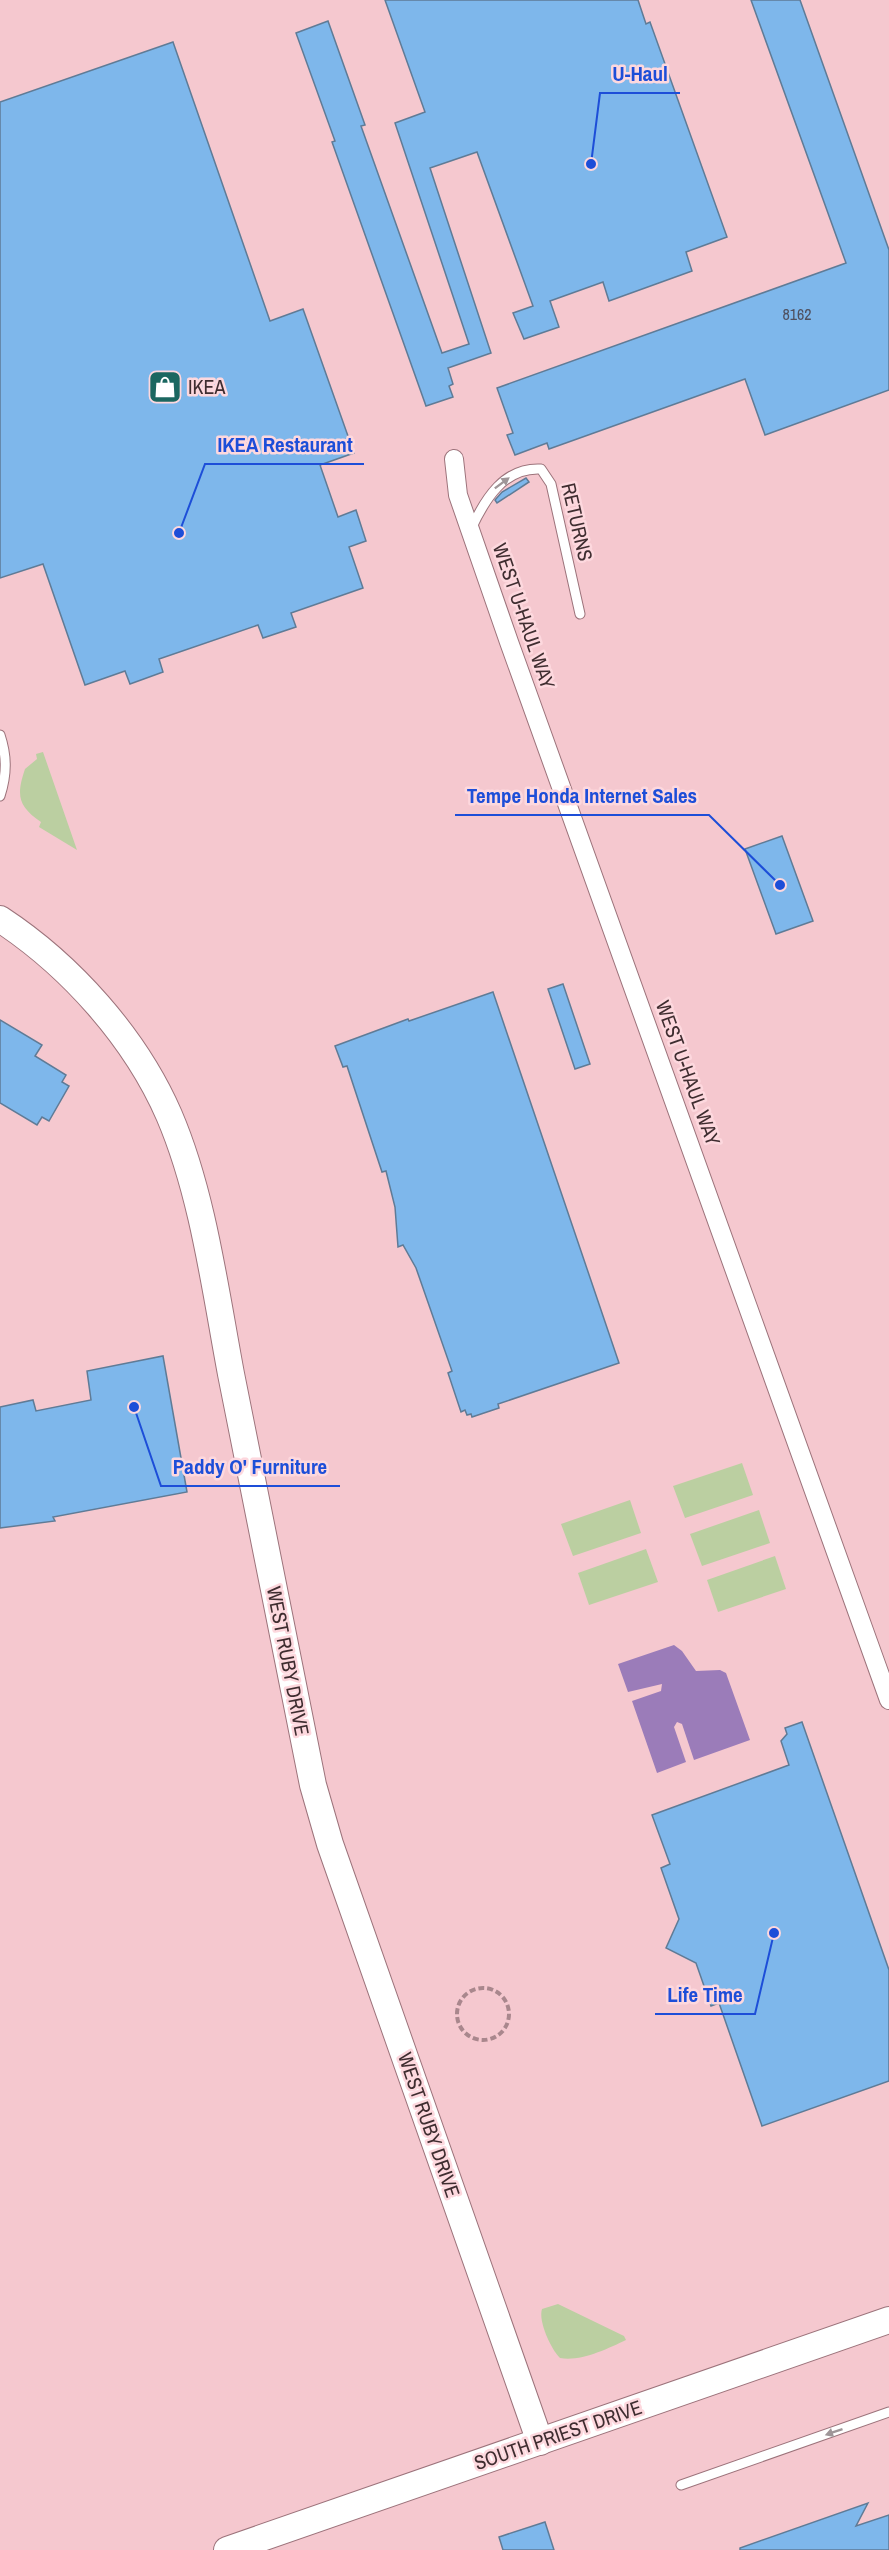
<svg xmlns="http://www.w3.org/2000/svg" width="889" height="2550" viewBox="0 0 889 2550" font-family="'Archivo Narrow',sans-serif">
<rect width="100%" height="100%" fill="#f5c8cf"/>
<g fill="#bbcfa1">
<path d="M43 752 77 850 39 827 41 822C18 806 16 796 25 769L37 759 36 754Z"/>
<polygon points="742,1463 753,1495 685,1518 673,1486"/>
<polygon points="630,1500 641,1533 573,1556 561,1524"/>
<polygon points="759,1510 770,1543 702,1566 690,1534"/>
<polygon points="646,1549 658,1582 589,1605 578,1573"/>
<polygon points="775,1556 786,1589 718,1612 707,1580"/>
<path d="M558 2304 624 2336 626 2340C607 2349 580 2362 560 2358 551 2349 538 2321 542 2309Z"/>
</g>
<polygon fill="#9b7cb9" points="674,1645 682,1651 696,1671 720,1670 726,1673 750,1740 694,1760 682,1724 677,1722 674,1727 686,1762 657,1773 632,1701 661,1691 662,1684 628,1692 618,1664"/>
<g fill="#7eb7eb" stroke="#5f7b96" stroke-width="1.5">
<polygon points="385,0 638,0 646,24 650,22 727,237 686,252 692,271 609,301 603,282 550,301 559,327 524,339 513,313 533,306 477,152 430,168 491,353 448,368 453,384 449,386 453,397 426,406 332,142 335,141 296,33 328,21 365,125 361,126 442,353 469,344 395,123 425,112"/>
<polygon points="751,0 800,0 889,250 889,390 765,435 745,379 549,449 547,443 515,455 507,435 513,433 497,388 846,263"/>
<polygon points="173,42 270,321 303,309 354,453 320,465 338,517 356,510 366,541 349,547 363,588 291,613 296,627 263,638 258,625 159,659 163,672 130,684 125,671 85,685 43,564 0,578 0,102"/>
<polygon points="526,478 529,482 497,503 495,500 502,492"/>
<polygon points="782,836 813,921 776,934 745,849"/>
<polygon points="563,984 590,1064 575,1069 548,989"/>
<polygon points="493,992 619,1363 498,1404 499,1408 472,1417 471,1414 467,1415 465,1410 461,1412 448,1373 452,1371 416,1268 403,1245 398,1247 395,1207 386,1171 382,1172 347,1066 343,1067 335,1046 408,1019 409,1021"/>
<polygon points="0,1020 42,1045 35,1056 66,1075 62,1082 69,1086 49,1121 42,1117 37,1125 0,1103"/>
<polygon points="163,1356 187,1492 53,1517 55,1521 0,1528 0,1407 33,1400 36,1411 91,1400 87,1371"/>
<polygon points="802,1722 889,1970 889,2081 762,2126 719,2003 711,2006 696,1963 666,1948 679,1919 661,1868 670,1864 652,1815 789,1765 781,1741 787,1734 785,1728"/>
<polygon points="868,2503 856,2526 889,2515 889,2550 740,2550 740,2548"/>
<polygon points="545,2522 554,2550 503,2550 499,2537"/>
</g>
<g fill="none" stroke-linecap="round" stroke-linejoin="round">
<defs>
<g id="lane">
<path d="M471 529C485 499 504 467 541 469L551 484 580 614"/>
<path d="M0 735C7 756 7 774 0 796"/>
<polyline points="681,2485 889,2412"/>
</g>
<polyline id="street" points="454,459 458,495 509,642 889,1700"/>
<g id="secondary">
<path d="M0 919C70 965 135 1037 169 1115 203 1194 215 1289 231 1374 258 1511 286 1648 313 1785L330 1844 540 2442"/>
<polyline points="227,2550 889,2320"/>
</g>
</defs>
<use href="#lane" stroke="#9c737b" stroke-width="11"/>
<use href="#street" stroke="#9c737b" stroke-width="20"/>
<use href="#secondary" stroke="#9c737b" stroke-width="28"/>
<circle stroke="#a9878d" stroke-width="4" stroke-dasharray="6 3" stroke-linecap="butt" cx="483" cy="2014" r="26"/>
<use href="#lane" stroke="#fff" stroke-width="9"/>
<use href="#street" stroke="#fff" stroke-width="18"/>
<use href="#secondary" stroke="#fff" stroke-width="26"/>
</g>
<defs><path id="oneway-solid" d="M-6-.8H1V-3.2L6.5 0L1 3.2V.8H-6Z" transform="scale(1.5)"/></defs>
<g fill="#9f9698">
<use href="#oneway-solid" transform="translate(502 483) rotate(-37)"/>
<use href="#oneway-solid" transform="translate(834 2432) rotate(161)"/>
</g>
<defs>
<symbol id="shop-square" viewBox="-11 -11 22 22"><rect x="-9" y="-9" width="18" height="18" rx="4" fill="#1b6760" stroke="#fdd8de"/><path d="M-5-2.5h2.3a2.7 3.5 0 0 1 5.4 0H5L5.5 6h-11ZM-1.5-2.5h3a1.5 2.3 0 0 0-3 0Z" fill="#fff"/></symbol>
</defs>
<g fill-rule="evenodd">
<use href="#shop-square" x="146" y="368" width="38" height="38"/>
</g>
<g text-anchor="middle" stroke-width="5" stroke-linejoin="round" paint-order="stroke">
<g font-size="16" fill="#4f505f">
<text x="797" y="320">8162</text>
</g>
<g font-size="20" fill="#3f2d30" stroke="#fdd8de" text-anchor="start">
<text x="188" y="394">IKEA</text>
</g>
<g font-size="20" fill="#3f2d30" stroke="#fdd8de">
<text transform="translate(577 522) rotate(77)" y="7">RETURNS</text>
<text transform="translate(524 616) rotate(71)" y="7">WEST U-HAUL WAY</text>
<text transform="translate(688 1073) rotate(70)" y="7">WEST U-HAUL WAY</text>
<text transform="translate(288 1661) rotate(79)" y="7">WEST RUBY DRIVE</text>
<text transform="translate(429 2125) rotate(71)" y="7">WEST RUBY DRIVE</text>
<text transform="translate(558 2435) rotate(-19)" y="7">SOUTH PRIEST DRIVE</text>
</g>
</g>
<path fill="none" stroke="#1d4ed8" stroke-width="2" d="M591 164L600 93H680M179 533L205 464H364M780 885L709 815H455M134 1407L161 1486H340M774 1933L755 2014H655"/>
<g fill="#1d4ed8" stroke="#fdd8de" stroke-width="2">
<circle cx="591" cy="164" r="6"/>
<circle cx="179" cy="533" r="6"/>
<circle cx="780" cy="885" r="6"/>
<circle cx="134" cy="1407" r="6"/>
<circle cx="774" cy="1933" r="6"/>
</g>
<g font-size="21" text-anchor="middle" font-weight="bold" fill="#1d4ed8" stroke="#fdd8de" stroke-width="5" stroke-linejoin="round" paint-order="stroke">
<text x="640" y="81">U-Haul</text>
<text x="285" y="452">IKEA Restaurant</text>
<text x="582" y="803">Tempe Honda Internet Sales</text>
<text x="250" y="1474">Paddy O' Furniture</text>
<text x="705" y="2002">Life Time</text>
</g>
</svg>
